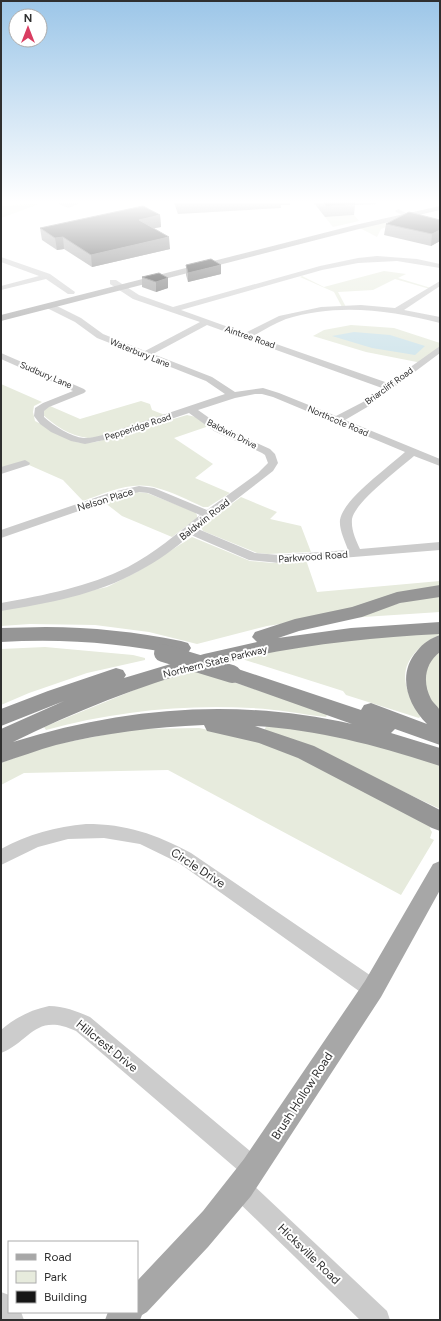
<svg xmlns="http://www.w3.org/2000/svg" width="441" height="1321" viewBox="0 0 441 1321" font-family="Figtree,sans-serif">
<rect width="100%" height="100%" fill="#fff"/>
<g fill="#e7ebdd">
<polygon points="42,203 1,218 1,206"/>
<polygon points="354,215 359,221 333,227 325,217"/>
<polygon points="389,219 398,222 381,229 377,237 358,227"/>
<polygon points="384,271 406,274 398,278 431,288 430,289 395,279 373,290 338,292 346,307 342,307 334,292 300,277 302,276 324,287"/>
<polygon points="351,325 394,328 440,343 440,349 422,363 366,352 313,336 324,330"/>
<path d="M1 384 42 402 34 406 33 412 35 421 76 442 84 443 96 442 187 415 196 417 209 426 174 438 213 464 195 478 230 493 208 507H203C188 500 173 492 157 488 132 480 106 493 83 501L63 480 29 465 1 467Z"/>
<path d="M141 401 150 404 152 410 165 415C147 421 103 439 88 438 70 436 54 425 42 414V410L50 406 80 419Z"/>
<polygon points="137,492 147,493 195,512 197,515 197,518 172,537 122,516 104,502 125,494"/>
<polygon points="241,497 277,512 270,519 301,526 311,552 268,554 257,553 203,531 202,529 202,526"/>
<polygon points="192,537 250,561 272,563 306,560 317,592 440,581 440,586 354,608 300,621 267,626 197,644 149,632 95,625 30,624 1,626 1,608 54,599 107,587 137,572"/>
<polygon points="440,594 440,612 348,618 424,596"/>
<path d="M440 631V635C426 640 410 654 406 669 402 684 412 704 421 716L419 718 346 695 343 691 242 659 199 671 328 713 326 717C301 714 276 709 251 708 183 704 111 712 46 730L44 727 149 684 182 673 251 655 329 641Z"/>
<polygon points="440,646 440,715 427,702 422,663"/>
<polygon points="45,647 133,655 145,658 145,660 87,673 29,693 1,705 1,649"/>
<polygon points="267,724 353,738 440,764 440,809 353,768 264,731"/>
<polygon points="199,728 263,741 310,760 431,825 430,829 432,832 430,838 434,840 401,895 168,770 24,773 1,785 1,763 47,746 134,729"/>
</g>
<polygon fill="#cbe2e9" points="354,332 390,335 425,346 415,355 372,348 332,336"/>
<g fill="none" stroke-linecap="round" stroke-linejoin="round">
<g fill="#ccc" fill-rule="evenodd">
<polygon points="57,203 80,203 68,208"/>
<polygon points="398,209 428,223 440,226 440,230 424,225 396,212 395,211"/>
<path d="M377 256 417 259 440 264V268L397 261 358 263 322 270 181 310 245 333 279 316 321 307 361 305 395 308 440 281V286L404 310 440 317V323C390 310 337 303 286 319 275 323 264 330 253 336L388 383 440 346V353L369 406 345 420 440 459V466L414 456C399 469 355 502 352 519 351 530 356 540 360 549L440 542V550L279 563 249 560 191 535C175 548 158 561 139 571 96 595 48 603 1 611V603C45 595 88 587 128 567 154 553 177 534 200 515L148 493 139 492 119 497 1 538V530L112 492 139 486 154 488 207 510 258 473 268 463 265 455 262 453 214 431 189 413 114 438 85 444 71 441 51 432 40 424 34 416 35 408 43 403 73 391 1 359V353L84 389 86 391 84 393 49 407 44 411V417C54 426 71 437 84 438 92 438 99 436 106 434L225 394 206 381 97 338 75 322 47 308 46 306 47 304H53L81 318 103 334 145 351 200 322 133 299 110 284V280H116L139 295 173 307 320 266 358 258ZM207 325 382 388 363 402 336 416 279 393 263 388 235 392 212 377 153 354ZM255 394H262L273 397 405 452C389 467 343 499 340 520 339 530 345 541 348 550L279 555 255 553 198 529 273 471 278 463 275 454 270 449 222 427 198 410 235 398Z"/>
<polygon points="1,257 50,274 75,292 74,294 68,294 46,279 1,290 1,286 39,276 1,262"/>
<polygon points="25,460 30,463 29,465 1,474 1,467"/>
<path d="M86 824C127 824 155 834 191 853L380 982 383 989 380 996 373 998 366 996 179 863 140 844 104 838 68 839 38 847 1 865V849C28 834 56 827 86 824Z"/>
<path d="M49 1006C64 1006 76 1011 90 1017L262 1161 265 1169 262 1177 254 1180 246 1177 76 1031C35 1012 31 1041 1 1053V1030C15 1018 30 1010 49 1006Z"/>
<polygon points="240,1177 248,1180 387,1311 390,1320 360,1320 232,1196 229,1188 232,1180"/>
<polygon points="1,1292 9,1295 9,1312 21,1312 24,1320 1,1320"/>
</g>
<g fill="#a7a7a7" fill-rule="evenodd">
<polygon points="440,206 440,210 359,229 1,321 1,315 355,225"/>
<polygon points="440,861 440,890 381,997 251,1196 208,1247 147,1312 142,1315 140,1320 105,1320 108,1312 137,1312 137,1281 203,1211 244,1159 365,981 433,864"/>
</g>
<g fill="#969696" fill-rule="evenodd">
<path d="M440 585V597L400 603 362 617 299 631 278 638 351 628 440 622V634C361 638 281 647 204 668 138 686 74 712 13 742 125 707 237 698 352 724L225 679 222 674 225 669 232 667 361 710 364 705 371 703 427 724C407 704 397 674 417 651 423 643 431 638 440 635V652C425 663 422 682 431 699 433 703 439 707 440 711 441 717 440 738 440 745L395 729 391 733 440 748V766C378 746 321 730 255 726L314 746 440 810V831L432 828 298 758 259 743 207 731 204 725C154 727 105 733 56 745 38 750 19 757 1 763V729L64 701 1 726V709L48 691 116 668 123 670 126 675 124 678 204 654 257 642 252 637 255 632 295 619 352 607 397 592Z"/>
<path d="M46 627C92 627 136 632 181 641L188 643 191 648 188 653 181 655C121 643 62 638 1 642V628Z"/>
</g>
<polyline stroke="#969696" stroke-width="18" points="163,653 232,674"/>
</g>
<g fill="#8a8a8a">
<polygon points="174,203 290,203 290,205 281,205 281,208 178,214"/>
<polygon points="314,203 376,203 376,204 355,205 354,215 325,217"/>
<polygon points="160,215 161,227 154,228 170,249 92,267 64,249 57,250 42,240 40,228"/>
<polygon points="440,220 440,241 431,246 384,235 386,224"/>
<polygon points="186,265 221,274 188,282 186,275"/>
<polygon points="142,277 168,278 168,288 156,292 142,287"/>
</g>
<g fill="#5c5c5c">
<polygon points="160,215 161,227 139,231 139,220"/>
<polygon points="440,230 440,241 431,246 432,234"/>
<polygon points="63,237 64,249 57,250 55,238"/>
<polygon points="169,237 170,249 92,267 91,255"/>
<polygon points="221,265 221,274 188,282 188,273"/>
<polygon points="168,278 168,288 156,292 156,282"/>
</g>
<g fill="#161616" stroke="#5c5c5c">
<polygon points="324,203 355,203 355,204 326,206"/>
<polygon points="143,206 160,215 139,220 169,237 91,255 63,237 55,238 40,228"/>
<polygon points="409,212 440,220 440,230 432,234 386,224"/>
<polygon points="211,259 221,265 188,273 186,265"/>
<polygon points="159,273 168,278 156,282 142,277"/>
</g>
<linearGradient id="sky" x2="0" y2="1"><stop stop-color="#9cc6e8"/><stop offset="0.52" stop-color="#fff"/><stop offset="1" stop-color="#fff" stop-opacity="0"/></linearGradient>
<rect width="441" height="388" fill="url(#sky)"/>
<g text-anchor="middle" stroke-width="4" stroke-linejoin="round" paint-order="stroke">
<g font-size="9" fill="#2f2f2f" stroke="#fff">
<text transform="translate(250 337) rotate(19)" y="3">Aintree Road</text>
<text transform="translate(140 353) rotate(22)" y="3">Waterbury Lane</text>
<text transform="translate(46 375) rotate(23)" y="3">Sudbury Lane</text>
<text transform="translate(389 386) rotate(-36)" y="3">Briarcliff Road</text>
<text transform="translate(338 421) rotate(23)" y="3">Northcote Road</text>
<text transform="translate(138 427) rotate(-18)" y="3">Pepperidge Road</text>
<text transform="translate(232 434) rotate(27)" y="3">Baldwin Drive</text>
</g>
<g font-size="10" fill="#2f2f2f" stroke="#fff">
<text transform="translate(105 499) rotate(-17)" y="4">Nelson Place</text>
<text transform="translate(204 519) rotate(-38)" y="4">Baldwin Road</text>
<text transform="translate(313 556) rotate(-4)" y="4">Parkwood Road</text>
<text transform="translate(215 661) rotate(-14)" y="4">Northern State Parkway</text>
</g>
<g font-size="12" fill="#2f2f2f" stroke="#fff">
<text transform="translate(198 868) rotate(33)" y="4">Circle Drive</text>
<text transform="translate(107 1046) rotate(39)" y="4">Hillcrest Drive</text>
<text transform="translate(302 1096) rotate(-57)" y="4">Brush Hollow Road</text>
<text transform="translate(309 1254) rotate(44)" y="4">Hicksville Road</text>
</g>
</g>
<rect width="441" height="1321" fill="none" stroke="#2f2f2f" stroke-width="4"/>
<rect x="8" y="1241" width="130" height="72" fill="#ffffff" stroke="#acacac"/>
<rect x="16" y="1254" width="20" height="6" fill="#a7a7a7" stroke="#acacac"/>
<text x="44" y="1261" font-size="12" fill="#2f2f2f">Road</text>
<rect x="16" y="1271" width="20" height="12" fill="#e7ebdd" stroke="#acacac"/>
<text x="44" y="1281" font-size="12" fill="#2f2f2f">Park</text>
<rect x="16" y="1291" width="20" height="12" fill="#161616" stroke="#acacac"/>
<text x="44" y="1301" font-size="12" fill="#2f2f2f">Building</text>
<g transform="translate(28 28)"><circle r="19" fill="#ffffff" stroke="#acacac"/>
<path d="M0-3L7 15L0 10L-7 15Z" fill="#d93d61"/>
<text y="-6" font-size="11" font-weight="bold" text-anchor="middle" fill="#2f2f2f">N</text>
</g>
</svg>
